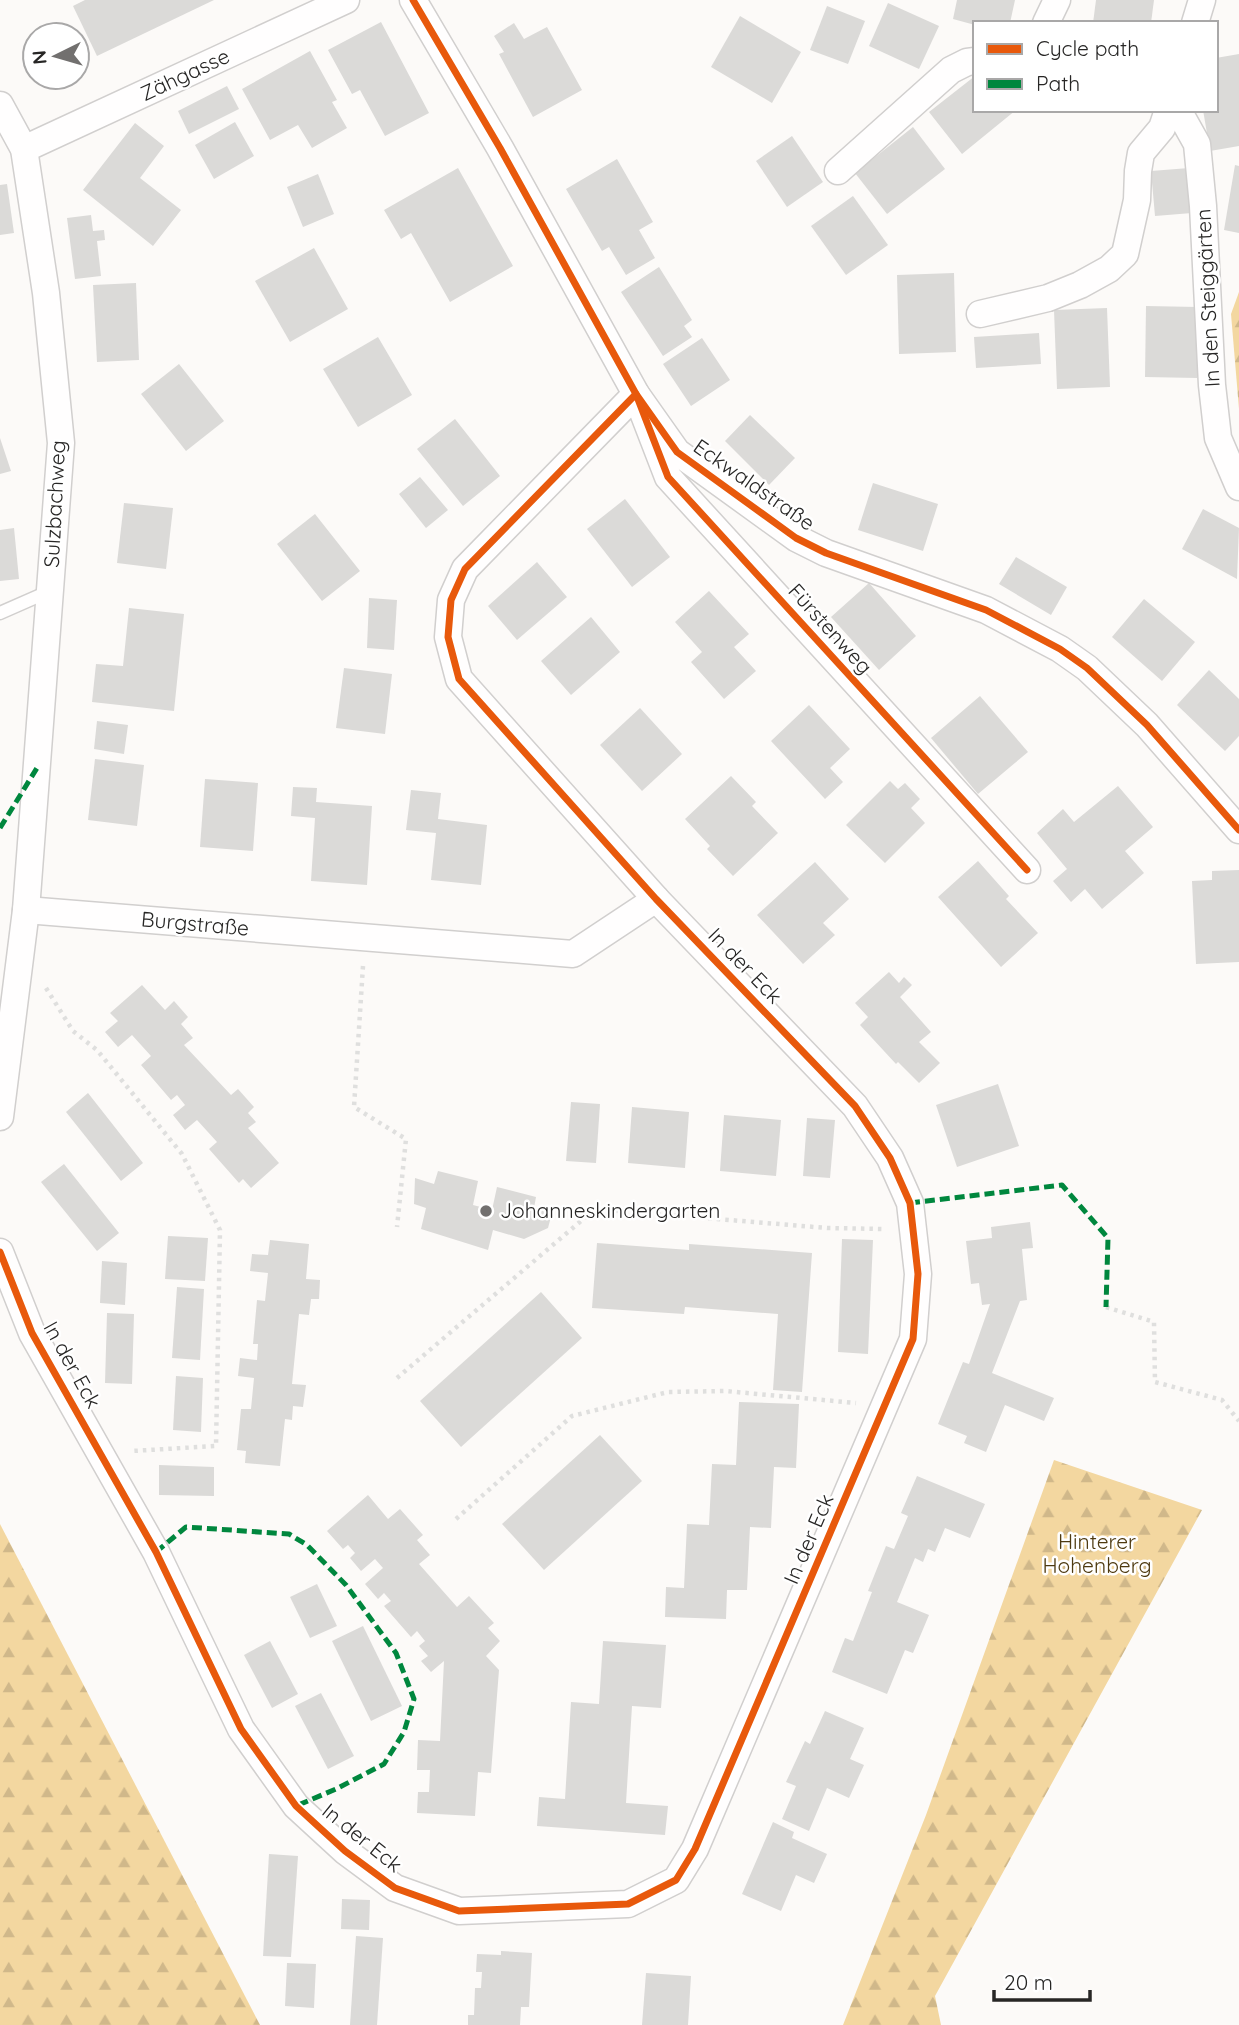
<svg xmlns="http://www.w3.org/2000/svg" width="1239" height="2025" viewBox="0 0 1239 2025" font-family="Quicksand,sans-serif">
<defs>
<pattern id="forest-firs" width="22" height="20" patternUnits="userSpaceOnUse" patternTransform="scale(1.75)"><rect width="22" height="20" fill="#f3d7a0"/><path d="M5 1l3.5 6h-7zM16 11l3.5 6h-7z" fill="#d0b88a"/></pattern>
</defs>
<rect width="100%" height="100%" fill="#fcfaf8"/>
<g fill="url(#forest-firs)">
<polygon points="1239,292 1239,409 1231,314"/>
<polygon points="1054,1460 1202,1510 935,1996 941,2025 843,2025 926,1815"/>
<polygon points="0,1524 260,2025 0,2025"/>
</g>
<g fill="#dbdad8">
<polygon points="85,0 214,0 97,56 73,6"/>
<polygon points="957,0 1015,0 1010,23 975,23 975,25 953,19"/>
<polygon points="1096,0 1154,0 1151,23 1093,23"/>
<polygon points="888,3 939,26 919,69 869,46"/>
<polygon points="827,6 865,21 848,64 810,50"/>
<polygon points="740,16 801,52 772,103 711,67"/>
<polygon points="381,22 429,113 385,136 360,90 352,94 328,50"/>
<polygon points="514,23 524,39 547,27 582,90 533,117 499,54 504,52 494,36"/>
<polygon points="310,51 337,100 332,102 347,128 312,148 298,125 270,140 242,89"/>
<polygon points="1239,54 1239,146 1210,151 1203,110 1216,110 1216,58"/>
<polygon points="975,76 975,110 1016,110 962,154 929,112"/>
<polygon points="227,86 239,109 189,134 178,111"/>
<polygon points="235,122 254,156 214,179 195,145"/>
<polygon points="135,123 164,146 140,178 181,210 153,246 83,190"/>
<polygon points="913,127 945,169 887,214 855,173"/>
<polygon points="792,136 823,182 787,207 756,161"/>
<polygon points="617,159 653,222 639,230 655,258 626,275 609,247 602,251 566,189"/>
<polygon points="1235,165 1239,166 1239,233 1224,230"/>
<polygon points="458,168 513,266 450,302 411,233 401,239 384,210"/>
<polygon points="1189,168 1192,213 1155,216 1151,171"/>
<polygon points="318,174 334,214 303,227 287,187"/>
<polygon points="7,184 14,233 0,235 0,185"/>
<polygon points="853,196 888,245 846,275 811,226"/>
<polygon points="91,215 93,231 104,230 105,240 97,241 101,276 75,279 67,218"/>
<polygon points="314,248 348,309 290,342 255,281"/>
<polygon points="659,267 692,320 684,326 692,337 663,356 621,292"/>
<polygon points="954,273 956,352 899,354 897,275"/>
<polygon points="136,283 139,360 97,362 93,285"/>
<polygon points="1146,306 1198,307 1197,378 1145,377"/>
<polygon points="1107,308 1110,387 1057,389 1054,310"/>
<polygon points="1039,333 1041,364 976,368 974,337"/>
<polygon points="378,337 412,395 358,427 323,369"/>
<polygon points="702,338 730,380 691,406 663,364"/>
<polygon points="179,364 224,421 186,451 141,394"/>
<polygon points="750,415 795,458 769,485 725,441"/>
<polygon points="455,419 500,476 463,506 417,449"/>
<polygon points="0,438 11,471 0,474"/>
<polygon points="420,477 448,510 426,528 399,494"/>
<polygon points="873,483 938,504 923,551 858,530"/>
<polygon points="625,499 670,557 632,587 587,529"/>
<polygon points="124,503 173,508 166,569 117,563"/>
<polygon points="1203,509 1239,528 1237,579 1182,549"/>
<polygon points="315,514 360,571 322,601 277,544"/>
<polygon points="14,528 19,579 0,581 0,530"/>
<polygon points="1016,557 1067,587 1051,615 999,584"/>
<polygon points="537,562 567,597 517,640 488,606"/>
<polygon points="869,583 916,636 879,670 831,617"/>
<polygon points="709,591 749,634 734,647 756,671 724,699 691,662 702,652 675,622"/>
<polygon points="369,598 397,600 394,650 367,648"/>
<polygon points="1144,599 1195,642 1162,681 1112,637"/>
<polygon points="129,608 184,614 174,711 92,702 96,664 123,666"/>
<polygon points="591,617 620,652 571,695 541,661"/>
<polygon points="344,668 392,674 385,734 336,728"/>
<polygon points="1209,670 1239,699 1239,736 1225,751 1177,705"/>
<polygon points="980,696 1028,752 978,794 931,738"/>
<polygon points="809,705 850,749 830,768 843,782 825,799 771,741"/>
<polygon points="640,708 682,754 642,791 600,745"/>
<polygon points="97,721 128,725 124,754 94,749"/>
<polygon points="95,759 144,765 137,826 88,820"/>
<polygon points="731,776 756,802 752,806 778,833 733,876 707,849 710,846 685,819"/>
<polygon points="205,779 258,783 253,851 200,847"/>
<polygon points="890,781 898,789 905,783 920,799 911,808 925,823 885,863 846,825"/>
<polygon points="1118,786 1153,827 1125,851 1144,873 1102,909 1085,889 1071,902 1053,881 1067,869 1037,833 1063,809 1074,822"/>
<polygon points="293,787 317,788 316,802 372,806 367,885 311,881 315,818 291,816"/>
<polygon points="411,790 441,793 438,819 487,825 481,885 431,880 436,833 406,830"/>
<polygon points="978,861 1009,896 1006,899 1038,933 1001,967 938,897"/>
<polygon points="815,862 849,899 823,923 835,935 803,964 757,915"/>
<polygon points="1239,870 1239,962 1196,964 1192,881 1212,880 1212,871"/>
<polygon points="889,972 899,983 904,977 912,985 900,997 931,1032 919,1042 940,1063 919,1083 898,1062 896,1064 860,1025 868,1017 855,1003"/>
<polygon points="142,985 165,1010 174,1001 188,1017 181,1024 193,1038 184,1045 231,1095 238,1089 254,1107 248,1113 256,1122 248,1128 279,1163 251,1188 243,1179 239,1183 209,1149 217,1142 197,1120 185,1130 173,1115 185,1105 177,1095 171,1100 141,1065 151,1056 132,1035 118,1047 105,1032 118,1021 110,1013"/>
<polygon points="998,1084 1019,1146 957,1167 936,1105"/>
<polygon points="88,1093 143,1163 121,1181 66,1112"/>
<polygon points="571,1102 600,1104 596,1163 566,1161"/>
<polygon points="632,1107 689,1112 685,1168 628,1163"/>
<polygon points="724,1115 781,1120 776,1176 720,1171"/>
<polygon points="807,1118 835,1120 830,1178 803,1176"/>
<polygon points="64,1164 119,1233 97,1251 41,1182"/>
<polygon points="438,1171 478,1181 473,1205 492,1210 497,1187 536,1197 534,1208 552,1213 548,1228 524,1239 493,1230 488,1250 421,1229 426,1208 414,1204 415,1178 434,1184"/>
<polygon points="1030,1222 1033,1248 1022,1249 1027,1300 1020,1301 992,1373 1054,1398 1044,1421 1005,1405 986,1452 964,1443 967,1436 938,1424 963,1362 969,1364 990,1304 982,1305 979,1283 971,1284 966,1241 992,1238 991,1227"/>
<polygon points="168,1236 208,1238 205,1281 165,1279"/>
<polygon points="842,1239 873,1240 868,1354 838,1352"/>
<polygon points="270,1240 309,1244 306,1279 320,1280 319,1299 311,1299 309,1315 299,1314 292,1384 306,1385 303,1407 293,1406 292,1420 285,1419 280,1466 245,1463 246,1451 237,1450 241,1409 251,1409 254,1378 238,1376 240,1358 257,1360 258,1344 253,1344 257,1300 265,1301 268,1273 250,1271 252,1254 268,1255"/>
<polygon points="597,1243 689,1250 689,1244 812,1253 802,1392 773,1390 778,1314 685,1307 684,1314 592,1308"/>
<polygon points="102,1261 127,1263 125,1305 100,1303"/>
<polygon points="177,1287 204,1289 200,1360 172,1358"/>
<polygon points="541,1292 582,1338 461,1447 420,1401"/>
<polygon points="107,1313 134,1314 132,1384 105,1383"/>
<polygon points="176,1376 203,1378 201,1432 173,1430"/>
<polygon points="739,1402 799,1404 796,1468 774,1467 771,1528 750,1527 747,1590 727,1590 726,1619 665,1617 666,1587 684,1588 687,1524 709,1525 712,1464 736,1465"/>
<polygon points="600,1435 642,1481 544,1570 502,1524"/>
<polygon points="159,1465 214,1467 214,1496 159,1495"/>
<polygon points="917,1476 985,1504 970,1538 945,1528 935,1552 928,1549 923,1562 915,1558 897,1602 929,1615 913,1653 905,1650 887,1694 832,1672 845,1638 853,1641 872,1592 868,1591 886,1546 894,1549 908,1516 901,1513"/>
<polygon points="368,1495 388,1519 400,1509 423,1535 417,1540 430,1555 419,1564 457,1607 469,1596 494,1623 488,1628 500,1641 486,1656 499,1670 491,1773 478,1772 475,1816 417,1813 418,1792 429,1792 430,1770 417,1770 418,1740 440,1741 444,1661 431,1672 421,1661 428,1656 419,1646 425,1641 417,1631 411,1637 384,1606 391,1601 384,1593 378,1599 365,1584 383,1568 375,1559 361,1571 350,1558 355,1553 348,1545 343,1549 327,1531"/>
<polygon points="317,1584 337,1626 310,1638 290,1597"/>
<polygon points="363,1626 402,1706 371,1721 332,1641"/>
<polygon points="270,1641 298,1694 272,1708 244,1655"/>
<polygon points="603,1641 666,1645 661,1708 632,1706 626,1803 668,1806 665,1835 537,1826 539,1797 565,1799 571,1702 599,1704"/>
<polygon points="321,1693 354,1756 328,1769 295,1706"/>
<polygon points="825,1711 864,1728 850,1759 864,1765 849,1798 827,1788 809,1831 782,1819 796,1786 786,1782 805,1741 810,1744"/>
<polygon points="773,1822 794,1832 792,1838 827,1854 814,1883 796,1875 781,1911 742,1894"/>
<polygon points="269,1854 298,1856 291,1957 263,1956"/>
<polygon points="342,1899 370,1900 369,1930 341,1929"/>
<polygon points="356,1936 383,1938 377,2025 350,2025"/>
<polygon points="501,1951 532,1953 529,2007 521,2007 520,2025 468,2025 468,2015 474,2015 475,1988 481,1988 482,1972 476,1972 477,1954 501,1955"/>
<polygon points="287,1963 316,1964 314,2008 285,2006"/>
<polygon points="646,1973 691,1976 688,2025 642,2025"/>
</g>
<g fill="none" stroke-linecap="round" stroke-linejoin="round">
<defs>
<polyline id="service" points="0,613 50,591"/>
<g id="minor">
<polyline points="413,0 500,148 636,394 677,452 796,538 826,553 986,610 1060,649 1087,668 1147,725 1239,830"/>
<polyline points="1046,23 1057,0"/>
<polyline points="1195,23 1202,0"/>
<polyline points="0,105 24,149 46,293 61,443 26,910 0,1117"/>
<polyline points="1178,110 1197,144 1203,206 1212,385 1218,438 1239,487"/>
<polyline points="24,149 346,0"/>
<polyline points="838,171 951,70 967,62 975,61"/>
<polyline points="980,314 1048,298 1080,285 1109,269 1125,254 1137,200 1138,171 1141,153 1162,128 1168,110"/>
<polyline points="26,910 573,954 656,899"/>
<polyline points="0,1252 32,1333 156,1552 241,1729 296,1806 345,1851 395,1888 459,1911 628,1904 676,1880 695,1849 913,1339 918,1274 910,1203 890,1158 855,1106 656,899 459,679 448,637 451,600 465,569 636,394 668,477 1027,870"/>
</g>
</defs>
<use href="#service" stroke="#d1cfce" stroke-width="15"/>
<use href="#minor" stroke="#d1cfce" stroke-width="29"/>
<g stroke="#dfdfde" stroke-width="4.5" stroke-dasharray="3.5 5" stroke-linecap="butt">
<polyline points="363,966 354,1107 406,1139 397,1227"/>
<polyline points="46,988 73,1031 97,1050 182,1154 220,1230 216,1446 132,1451"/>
<polyline points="1106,1307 1154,1322 1155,1382 1222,1400 1239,1421"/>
<polyline points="397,1378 595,1209 827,1228 884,1229"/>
<polyline points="456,1519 572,1416 668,1392 725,1391 856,1403"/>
</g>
<use href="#service" stroke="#fffefe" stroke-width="12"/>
<use href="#minor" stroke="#fffefe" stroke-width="26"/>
<g stroke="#00873e" stroke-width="5" stroke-dasharray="10 5" stroke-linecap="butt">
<polyline points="0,828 37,768"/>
<polyline points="910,1203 1062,1185 1108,1238 1106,1307"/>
<polyline points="156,1552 186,1527 289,1534 307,1545 346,1585 396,1653 414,1699 404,1732 384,1764 336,1789 296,1806"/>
</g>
<defs>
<g id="cycleway">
<polyline points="413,0 500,148 636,394 677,452 796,538 826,553 986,610 1060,649 1087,668 1147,725 1239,830"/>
<polyline points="0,1252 32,1333 156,1552 241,1729 296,1806 345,1851 395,1888 459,1911 628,1904 676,1880 695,1849 913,1339 918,1274 910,1203 890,1158 855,1106 656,899 459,679 448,637 451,600 465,569 636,394 668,477 1027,870"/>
</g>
</defs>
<use href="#cycleway" stroke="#fff" stroke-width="11"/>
<use href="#cycleway" stroke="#e8590c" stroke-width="7"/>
</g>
<circle fill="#72706f" stroke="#fff" stroke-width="2.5" cx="486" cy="1211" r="7"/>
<g text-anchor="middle" stroke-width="5" stroke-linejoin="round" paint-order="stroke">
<g font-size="21" fill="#272625" stroke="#fff">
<text transform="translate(185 75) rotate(-25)" y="7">Zähgasse</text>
<text transform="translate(1208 298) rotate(-93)" y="7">In den Steiggärten</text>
<text transform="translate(754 485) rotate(35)" y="7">Eckwaldstraße</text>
<text transform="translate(55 504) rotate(-87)" y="7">Sulzbachweg</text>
<text transform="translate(830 629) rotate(48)" y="7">Fürstenweg</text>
<text transform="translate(195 924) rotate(5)" y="7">Burgstraße</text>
<text transform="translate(745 966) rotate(46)" y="7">In der Eck</text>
<text transform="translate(72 1365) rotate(61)" y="7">In der Eck</text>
<text transform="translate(809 1539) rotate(-67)" y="7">In der Eck</text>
<text transform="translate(362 1838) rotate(39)" y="7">In der Eck</text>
</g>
<g font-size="21" fill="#272625" stroke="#fff" text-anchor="start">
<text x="500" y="1218">Johanneskindergarten</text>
</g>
<g font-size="21" fill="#4e3a10" stroke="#fff">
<text x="1097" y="1549">Hinterer<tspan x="1097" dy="24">Hohenberg</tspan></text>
</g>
</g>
<rect x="973" y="21" width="245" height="91" fill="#ffffff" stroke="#a9a8a8" stroke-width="2"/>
<rect x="987" y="44" width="35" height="10" fill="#e8590c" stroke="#a9a8a8" stroke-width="2"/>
<text x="1036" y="56" font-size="21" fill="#272625">Cycle path</text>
<rect x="987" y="79" width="35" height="10" fill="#00873e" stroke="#a9a8a8" stroke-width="2"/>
<text x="1036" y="91" font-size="21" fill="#272625">Path</text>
<g transform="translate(56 56) rotate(265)"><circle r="33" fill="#ffffff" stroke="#a9a8a8" stroke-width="2"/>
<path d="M0-5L12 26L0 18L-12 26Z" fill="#72706f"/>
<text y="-10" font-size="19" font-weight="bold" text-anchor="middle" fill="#272625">N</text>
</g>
<path d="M994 1990v10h96v-10" fill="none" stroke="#272625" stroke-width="3.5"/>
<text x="1004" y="1990" font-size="21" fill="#272625" stroke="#ffffff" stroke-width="5" paint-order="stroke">20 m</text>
</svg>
